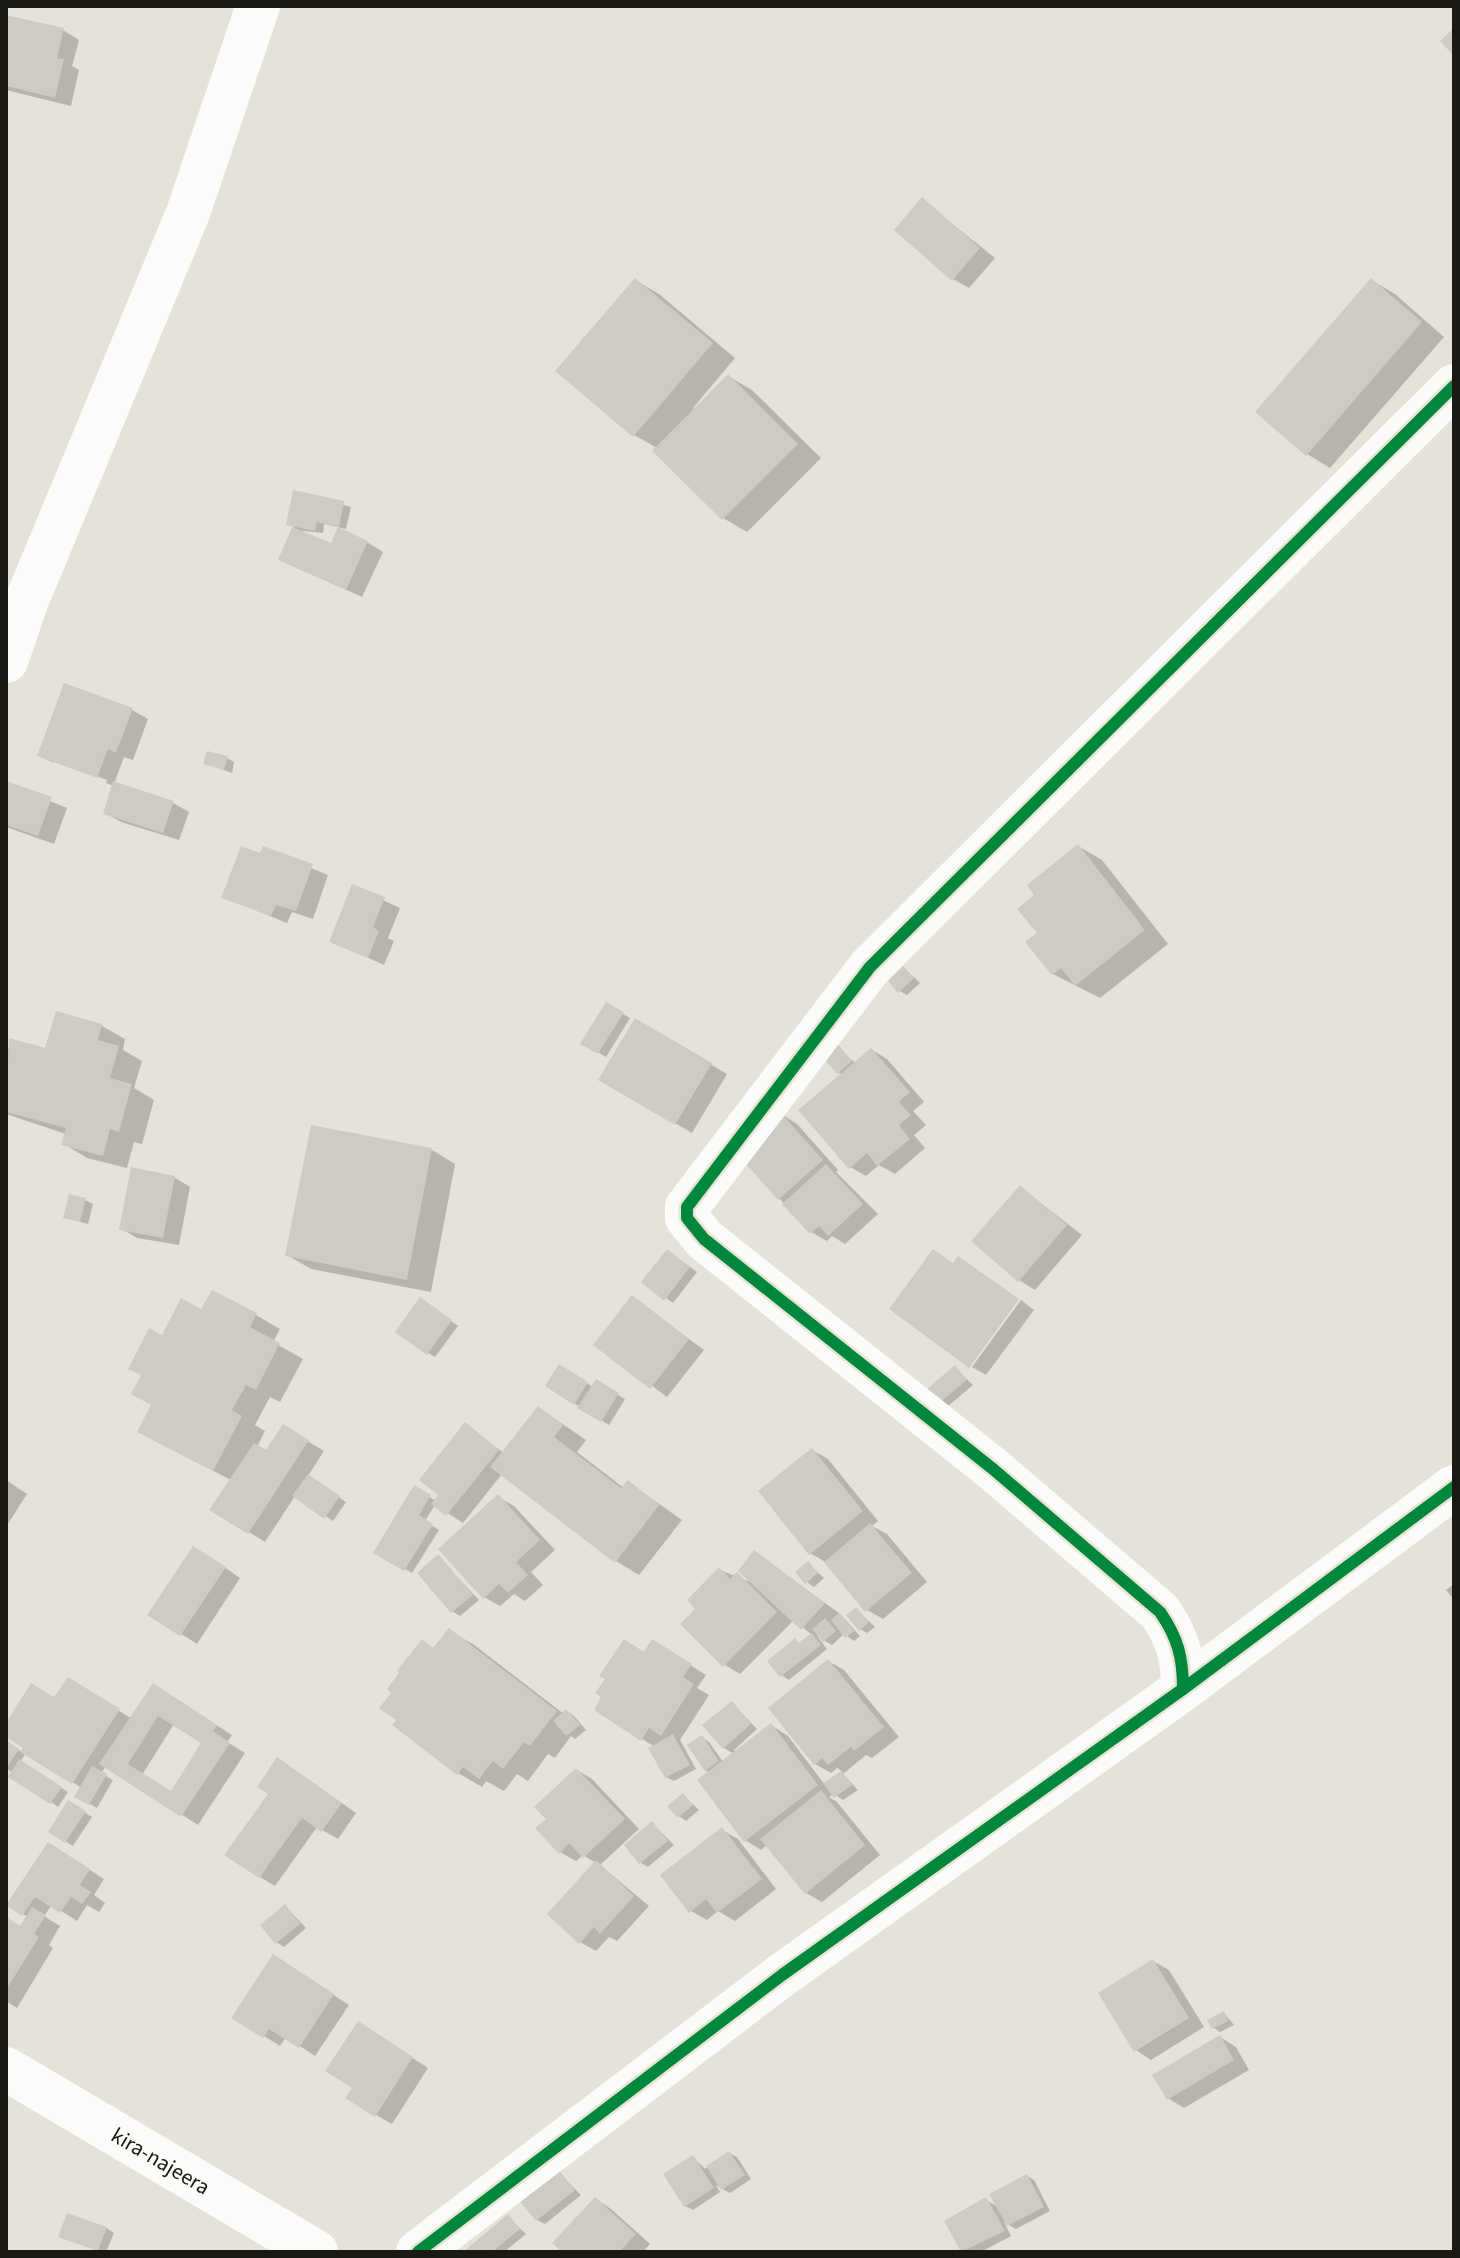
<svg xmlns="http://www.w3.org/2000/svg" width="1460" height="2258" viewBox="0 0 1460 2258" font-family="'Source Sans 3',sans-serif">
<rect width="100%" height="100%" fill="#e5e2d9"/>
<g fill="#0003" fill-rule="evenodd">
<polygon points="6,17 63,30 79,40 72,66 79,70 71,106 6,90"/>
<polygon points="922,200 995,258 969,288 953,279"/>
<polygon points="635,280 659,294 735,358 693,408 695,410 728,376 752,390 821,458 747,532 723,518 657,448 634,435"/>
<polygon points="1371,280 1395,294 1444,337 1330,468 1307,454"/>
<polygon points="295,492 351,507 346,529 324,524 323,533 294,530 333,546 367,542 383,552 362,597 280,559 294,527 288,524"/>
<polygon points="132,710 148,719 133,760 124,757 114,784 173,803 189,812 179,840 121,822 105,813 114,786 106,783 107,780 53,760 53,763 39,755"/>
<polygon points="227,758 234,762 232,773 205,763"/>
<polygon points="6,783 67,808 54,844 6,827"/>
<polygon points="1078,846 1102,860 1168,944 1100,998 1053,974 1028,942 1039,934 1037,895"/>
<polygon points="264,849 328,875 313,919 292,912 287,923 224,897"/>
<polygon points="354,887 400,908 388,938 394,941 384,965 331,941"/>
<polygon points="904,968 920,983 907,995 900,991"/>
<polygon points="607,1004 630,1018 606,1057 583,1043"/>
<polygon points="57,1013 102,1026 125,1039 123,1050 142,1061 134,1088 154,1100 142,1144 134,1142 127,1168 87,1158 64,1144 66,1134 6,1114 6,1058 11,1041 47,1050"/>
<polygon points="635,1020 727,1074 692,1133 601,1080"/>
<polygon points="835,1044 856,1064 872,1050 887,1059 924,1102 913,1111 926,1125 914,1135 925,1148 895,1174 879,1165 866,1176 850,1167 843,1075 838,1072"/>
<polygon points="781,1114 797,1124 838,1170 836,1172 878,1214 845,1244 832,1236 827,1241 811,1232 779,1198"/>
<polygon points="312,1128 432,1150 455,1164 431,1292 311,1269 287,1255"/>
<polygon points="174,1177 190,1187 179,1245 137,1238 122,1229"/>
<polygon points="1020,1187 1082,1235 1035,1290 1019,1280"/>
<polygon points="85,1200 93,1204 88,1224 65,1217"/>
<polygon points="675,1256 697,1272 673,1303 644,1282"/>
<polygon points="633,1298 704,1350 667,1397 596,1344"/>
<polygon points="1021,1300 1034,1310 986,1375 972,1367"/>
<polygon points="428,1304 458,1326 435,1357 428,1353"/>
<polygon points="202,1311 256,1315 280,1329 273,1342 303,1359 280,1402 270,1397 255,1425 265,1431 257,1447 267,1453 299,1436 324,1451 308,1476 346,1502 333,1521 295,1496 265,1542 212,1509 231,1480 163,1445 154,1405 163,1338"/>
<polygon points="560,1366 593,1387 596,1382 625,1399 609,1425 547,1386"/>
<polygon points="955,1368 973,1385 947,1407 940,1403"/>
<polygon points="539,1408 586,1440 577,1452 624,1488 628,1482 682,1520 639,1575 616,1561 502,1474 463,1523 435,1505 425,1521 439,1530 412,1573 376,1552 415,1488 436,1501 465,1425 504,1453"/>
<polygon points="812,1450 828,1459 878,1521 872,1526 887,1534 927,1582 883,1619 867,1610 827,1563 810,1553"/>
<polygon points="6,1480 27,1494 6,1527"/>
<polygon points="498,1497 514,1506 555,1550 531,1572 543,1585 525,1601 514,1594 500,1606 484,1597"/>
<polygon points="755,1553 839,1613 860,1636 854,1641 844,1634 832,1645 817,1636 827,1649 789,1680 781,1675 795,1641 800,1644 812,1635 794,1620 740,1674 725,1665 698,1609 720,1570 750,1582"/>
<polygon points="210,1557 240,1578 197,1644 150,1614"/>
<polygon points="438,1557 479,1600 460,1616 453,1612"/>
<polygon points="808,1564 824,1578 814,1587 807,1582"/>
<polygon points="1454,1584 1454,1600 1446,1590"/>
<polygon points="856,1609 875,1627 867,1633 860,1629"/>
<polygon points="449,1631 473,1644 564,1714 567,1711 574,1716 586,1730 575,1739 571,1736 555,1758 548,1754 528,1781 517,1774 504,1791 486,1781 482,1787 458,1773 395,1725 422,1641 435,1649"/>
<polygon points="668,1651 706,1675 697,1688 709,1695 680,1740 696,1769 674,1781 666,1777 655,1747 642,1739 645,1654"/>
<polygon points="828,1661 844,1670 899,1737 872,1758 866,1755 843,1774 858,1790 843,1800 834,1794 829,1797 837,1802 880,1855 822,1902 806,1893 767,1845 761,1850 745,1840 706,1769 702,1737 709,1742 723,1762 734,1754 724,1748 732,1703 757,1729 734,1750 736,1753 771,1725 788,1736 825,1785 843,1772 837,1768 831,1773 815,1764"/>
<path d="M84 1688 132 1719 169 1695 232 1735 227 1742 245 1753 198 1825 106 1766 101 1773 113 1780 97 1808 77 1796 82 1788 26 1753 20 1762 68 1792 58 1807 6 1768 7 1743 22 1752 26 1747 6 1734V1726L55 1699ZM174 1724 204 1742 172 1793 142 1775Z"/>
<polygon points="293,1769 356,1813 338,1839 317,1827 275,1886 260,1877"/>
<polygon points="577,1770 592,1779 639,1829 600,1865 649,1906 617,1941 609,1937 596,1951 580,1942 596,1863 583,1855 576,1861 560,1852"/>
<polygon points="683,1795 699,1810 686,1821 679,1816"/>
<polygon points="69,1803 92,1817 73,1846 50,1832"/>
<polygon points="653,1824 674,1845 648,1867 641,1863"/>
<polygon points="722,1830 738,1839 776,1889 735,1921 718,1911 707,1920 691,1911"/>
<polygon points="65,1854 104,1879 94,1895 105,1903 99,1912 87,1905 77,1921 52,1905 44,1916 60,1926 49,1945 53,1948 17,2008 6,2001 6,1919 21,1928 28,1917 9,1905"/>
<polygon points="285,1906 306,1928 284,1947 276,1942"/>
<polygon points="1153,1961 1169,1970 1204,2027 1151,2060 1136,2050"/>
<polygon points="289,1966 349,2005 315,2056 286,2037 280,2046 264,2036"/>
<polygon points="1224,2013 1234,2025 1220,2032 1213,2027"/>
<polygon points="374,2033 428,2068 392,2124 376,2115"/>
<polygon points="1220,2037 1236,2047 1249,2070 1184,2108 1168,2098"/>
<polygon points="729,2153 737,2157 751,2179 730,2193 716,2185 720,2192 693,2210 685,2206 693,2157 705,2169"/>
<polygon points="557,2171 581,2195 545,2224 537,2220"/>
<polygon points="1027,2176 1034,2180 1050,2211 1016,2229 1004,2222 1011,2236 981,2252 963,2252 947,2221 986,2200 998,2207"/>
<polygon points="596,2199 611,2209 650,2244 643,2252 565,2252"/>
<polygon points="508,2217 526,2234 504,2252 466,2252"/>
<polygon points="106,2228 114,2233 106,2252 68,2240"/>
</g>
<g fill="#cdcbc4" fill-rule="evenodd">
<polygon points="6,15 64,28 57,58 64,59 55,98 6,86"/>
<polygon points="1454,28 1454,56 1440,41"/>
<polygon points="922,197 980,248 952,281 894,230"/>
<polygon points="635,278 713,343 633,437 555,371"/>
<polygon points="1371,278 1422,322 1306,456 1255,412"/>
<polygon points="728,374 798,444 722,520 652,451"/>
<polygon points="293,490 344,501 339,527 317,522 315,531 286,525"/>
<polygon points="292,527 331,543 338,527 368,541 346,590 278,560"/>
<polygon points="64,683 133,708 116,753 108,749 97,778 37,756"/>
<polygon points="207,751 228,756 224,770 203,764"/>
<polygon points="6,781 52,797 38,836 6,825"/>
<polygon points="113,781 174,801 163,833 103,814"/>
<polygon points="1078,844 1145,930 1075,986 1061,968 1052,975 1025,942 1037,933 1017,909 1034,895 1027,885"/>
<polygon points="241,846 260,853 263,846 313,864 296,911 276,905 271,916 221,898"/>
<polygon points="352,884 385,897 373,927 379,931 368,958 329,942"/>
<polygon points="903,966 914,978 898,993 888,981"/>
<polygon points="606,1002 624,1012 598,1054 580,1044"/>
<polygon points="56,1011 102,1024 98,1040 119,1046 110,1078 132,1084 119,1132 110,1129 103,1156 61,1145 66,1128 6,1112 9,1038 45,1048"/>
<polygon points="635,1018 712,1063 675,1125 598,1080"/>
<polygon points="835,1041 852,1061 837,1074 820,1054"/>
<polygon points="871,1048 910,1092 899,1102 911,1115 899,1125 910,1139 877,1166 867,1153 849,1169 798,1110"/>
<polygon points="780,1112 823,1160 778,1200 745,1163"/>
<polygon points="311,1125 432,1148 407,1280 285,1256"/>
<polygon points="826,1164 863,1204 828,1236 819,1226 810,1234 782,1204"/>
<polygon points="131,1167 175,1176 163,1238 119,1230"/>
<polygon points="1020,1185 1067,1225 1018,1282 971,1241"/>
<polygon points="69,1194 86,1198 80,1222 63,1218"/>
<polygon points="667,1249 690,1267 664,1301 641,1282"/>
<polygon points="933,1249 953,1263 958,1256 1019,1299 969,1368 889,1309"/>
<polygon points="212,1290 257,1313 250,1327 280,1343 256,1390 246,1385 232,1410 242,1416 213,1471 137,1432 151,1405 131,1394 141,1375 128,1369 149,1328 162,1335 181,1298 201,1309"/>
<polygon points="632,1295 689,1339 650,1389 593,1345"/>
<polygon points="420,1297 452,1320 427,1355 395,1332"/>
<polygon points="559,1364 588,1382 574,1405 545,1386"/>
<polygon points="955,1365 967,1380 938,1404 926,1390"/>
<polygon points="596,1379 619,1393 601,1422 577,1408"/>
<polygon points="538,1406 563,1425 554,1437 621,1488 628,1480 659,1505 615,1563 490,1467"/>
<polygon points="465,1422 499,1450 446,1516 431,1504 438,1495 419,1480"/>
<polygon points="283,1424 309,1440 248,1534 209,1510 254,1443 266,1450"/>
<polygon points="812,1448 863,1511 809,1555 758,1491"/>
<polygon points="308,1474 340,1496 324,1519 292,1496"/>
<polygon points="414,1485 431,1495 419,1515 433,1524 404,1571 373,1553"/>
<polygon points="498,1494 540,1540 516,1562 528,1575 508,1593 499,1584 483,1599 438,1549"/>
<polygon points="870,1523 912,1573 865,1612 824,1562"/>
<polygon points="193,1546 226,1567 180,1636 147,1615"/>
<polygon points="754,1550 825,1603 801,1630 738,1571"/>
<polygon points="438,1554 473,1595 451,1613 417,1573"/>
<polygon points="808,1561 818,1573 805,1584 795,1572"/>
<polygon points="719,1567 730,1579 737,1572 777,1612 723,1667 680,1624 695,1609 687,1600"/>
<polygon points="856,1607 869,1622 859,1631 846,1615"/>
<polygon points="839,1613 854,1631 845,1638 831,1620"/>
<polygon points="825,1618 836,1631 823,1642 812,1629"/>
<polygon points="449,1628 557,1711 530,1746 524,1742 503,1769 493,1761 479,1779 463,1767 457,1775 392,1725 396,1720 379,1708 391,1693 387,1689 399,1673 397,1671 422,1639 433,1648"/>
<polygon points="812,1633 821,1645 780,1677 767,1661 795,1638 798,1643"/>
<polygon points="624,1639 644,1652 652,1639 692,1664 683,1677 694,1684 661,1736 649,1728 641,1741 594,1710 601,1697 595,1693 605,1679 599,1676"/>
<polygon points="828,1659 884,1727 854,1751 851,1747 828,1765 822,1758 814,1765 768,1708"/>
<polygon points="68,1677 120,1709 72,1784 20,1752 23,1748 6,1737 6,1723 31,1683 54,1697"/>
<path d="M153 1683 217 1725 213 1731 230 1743 181 1817 99 1764ZM158 1716 201 1743 171 1791 128 1764Z"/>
<polygon points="732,1701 751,1724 723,1749 702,1725"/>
<polygon points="566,1709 580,1725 566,1736 553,1721"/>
<polygon points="771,1723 818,1785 744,1842 697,1780"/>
<polygon points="673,1734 690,1765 665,1778 648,1748"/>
<polygon points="702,1735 719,1761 705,1771 687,1745"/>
<polygon points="6,1740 19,1749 6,1769"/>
<polygon points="277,1757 342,1803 321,1832 302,1818 259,1878 224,1855 268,1794 257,1787"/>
<polygon points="19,1759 62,1787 50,1804 8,1777"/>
<polygon points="92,1766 107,1774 89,1805 74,1797"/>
<polygon points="576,1768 625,1819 583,1858 569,1843 559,1854 535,1828 546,1819 534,1807"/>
<polygon points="841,1771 852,1785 834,1798 823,1783"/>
<polygon points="821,1790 865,1845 805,1894 760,1839"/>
<polygon points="683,1793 693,1805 678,1818 667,1806"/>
<polygon points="68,1800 86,1811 65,1843 48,1832"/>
<polygon points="652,1821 668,1841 639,1864 624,1845"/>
<polygon points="722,1827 762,1879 717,1913 706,1899 689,1913 660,1875"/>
<polygon points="48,1842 90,1869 80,1885 91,1892 82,1904 71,1897 60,1913 35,1897 22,1916 6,1905"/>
<polygon points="596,1860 634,1896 600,1934 594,1927 579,1944 547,1914"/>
<polygon points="285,1904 300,1924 275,1944 260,1925"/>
<polygon points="32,1907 46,1915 34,1934 39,1937 6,1990 6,1917 20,1926"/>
<polygon points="273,1954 334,1994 299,2048 269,2029 263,2038 231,2018"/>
<polygon points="1153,1959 1189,2018 1134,2052 1098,1993"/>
<polygon points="1224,2011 1228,2021 1212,2029 1207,2020"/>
<polygon points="358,2021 413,2057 375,2117 345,2098 352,2088 325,2071"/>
<polygon points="1220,2035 1234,2060 1167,2100 1152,2075"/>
<polygon points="729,2151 745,2175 721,2190 706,2166"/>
<polygon points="693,2155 714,2188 684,2207 663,2174"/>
<polygon points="557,2168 575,2190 536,2221 519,2200"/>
<polygon points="1027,2174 1044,2207 1007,2226 989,2194"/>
<polygon points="595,2197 636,2234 619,2252 562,2252 552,2243"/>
<polygon points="986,2197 1005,2231 961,2252 944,2221"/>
<polygon points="67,2213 107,2227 98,2251 58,2237"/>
<polygon points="508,2214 520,2229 492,2252 463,2252"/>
</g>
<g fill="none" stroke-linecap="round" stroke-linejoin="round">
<g stroke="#fbfbf9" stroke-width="44">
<polyline points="6,661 27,600 188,213 258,6"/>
<path d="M1183 1689C1183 1658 1178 1638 1160 1612L993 1469 704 1239 687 1218V1207L870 967 1454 386"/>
<polyline points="418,2252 782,1975 1183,1689 1454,1487"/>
</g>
<path stroke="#fbfbf9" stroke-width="44" id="s1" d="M6 2069 316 2252"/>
<defs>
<g id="cycleway">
<path d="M1183 1689C1183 1658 1178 1638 1160 1612L993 1469 704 1239 687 1218V1207L870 967 1454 386"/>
<polyline points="418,2252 782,1975 1183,1689 1454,1487"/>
</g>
</defs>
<use href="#cycleway" stroke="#eae4d4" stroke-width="17"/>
<use href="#cycleway" stroke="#00873e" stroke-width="12"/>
</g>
<g text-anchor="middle" stroke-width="7" stroke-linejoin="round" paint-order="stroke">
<g font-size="22" fill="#1b1913" stroke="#eae4d4">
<text dy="8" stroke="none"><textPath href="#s1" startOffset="180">kira-najeera</textPath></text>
</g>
</g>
<rect width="1460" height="2258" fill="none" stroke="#1b1913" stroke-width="16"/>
</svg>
